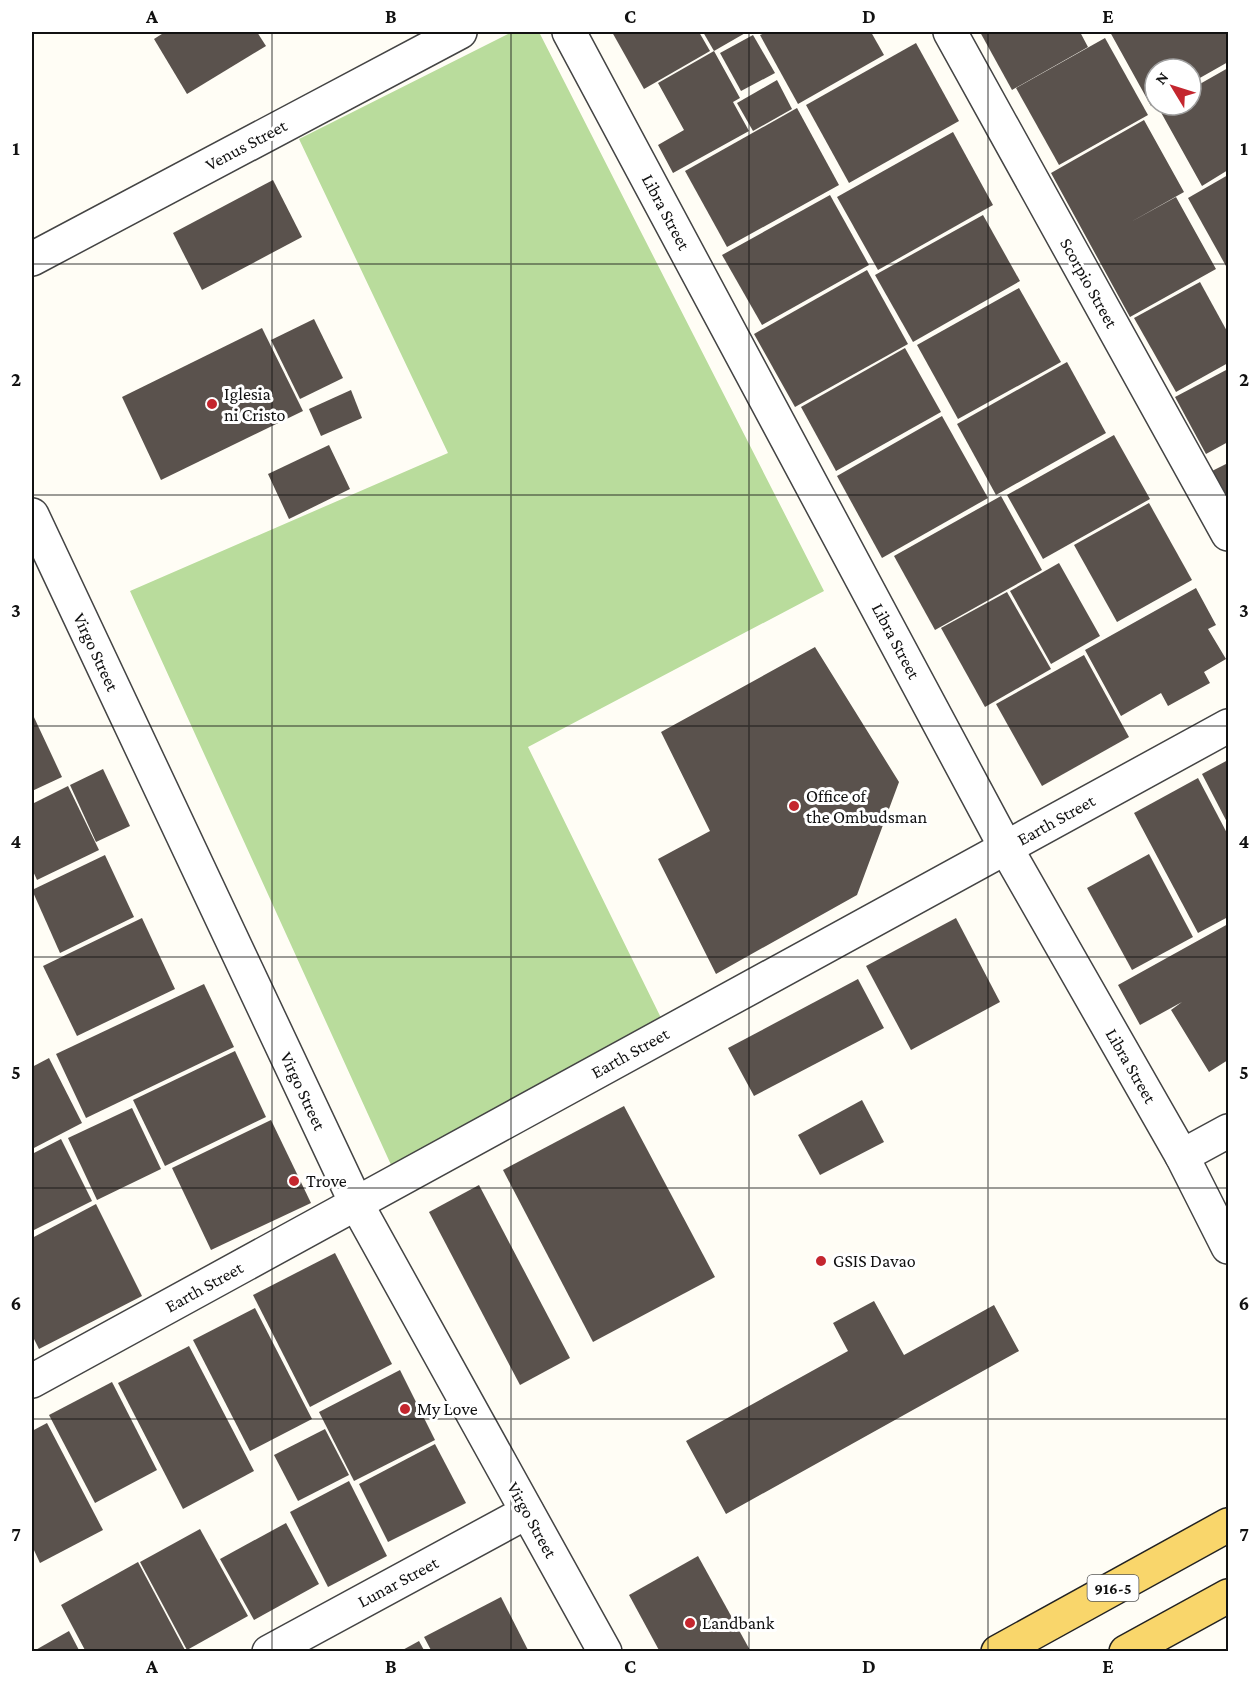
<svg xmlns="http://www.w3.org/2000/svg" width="1260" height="1683" viewBox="0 0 1260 1683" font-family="'Crimson Pro',serif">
<rect width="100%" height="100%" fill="#fffdf5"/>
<polygon fill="#b9dc9c" points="512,32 539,32 824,591 528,747 664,1024 392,1167 130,591 448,453 299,139"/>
<g fill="#5a524d">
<polygon points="165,32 257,32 266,46 187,94 154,39"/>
<polygon points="612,32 699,32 710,51 644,89"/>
<polygon points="703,32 747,32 714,51"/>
<polygon points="767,32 871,32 884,55 798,104 760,35"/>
<polygon points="980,32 1080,32 1088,47 1012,90"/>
<polygon points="1110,32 1228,32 1228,62 1191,83 1191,69 1155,69 1155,104 1151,106"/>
<polygon points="753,35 775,73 741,91 720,53"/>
<polygon points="1105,38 1148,115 1059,165 1016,88"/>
<polygon points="916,43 959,121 849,183 806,105"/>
<polygon points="714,51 740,98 733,102 749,131 673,173 658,145 684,130 658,83"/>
<polygon points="1228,68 1228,170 1202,186 1158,107 1162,105 1191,105 1191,89"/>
<polygon points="777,80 792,109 753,131 737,103"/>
<polygon points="797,108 839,185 727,247 685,171"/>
<polygon points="1144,120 1184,192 1129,223 1176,197 1216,269 1130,317 1051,173"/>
<polygon points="953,132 993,205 878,270 837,197"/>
<polygon points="1228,175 1228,264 1226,266 1188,198"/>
<polygon points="273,180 302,237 202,290 173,233"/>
<polygon points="830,195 869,265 762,325 722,255"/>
<polygon points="983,215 1020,281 913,342 875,275"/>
<polygon points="867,270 908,344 795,407 754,334"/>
<polygon points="1200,282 1228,333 1228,363 1176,392 1134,318"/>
<polygon points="1019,288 1061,362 958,419 917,345"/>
<polygon points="314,319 343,378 300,399 271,340"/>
<polygon points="262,328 303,411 161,480 122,397"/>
<polygon points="905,348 941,412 836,471 801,407"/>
<polygon points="1067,362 1106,433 996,495 957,424"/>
<polygon points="1228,369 1228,442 1206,454 1175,397"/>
<polygon points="351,390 362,418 321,436 309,409"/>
<polygon points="942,416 988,498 882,558 837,476"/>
<polygon points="1114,435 1150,499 1043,559 1007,495"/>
<polygon points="329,445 350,489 289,519 268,474"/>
<polygon points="1228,463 1228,507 1210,472"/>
<polygon points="1001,496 1042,570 935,630 894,556"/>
<polygon points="1149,503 1192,580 1117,622 1074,545"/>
<polygon points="1059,563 1100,636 1051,664 1010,591"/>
<polygon points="1196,588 1216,625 1208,629 1226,659 1204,672 1210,683 1168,706 1161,693 1121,716 1085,650"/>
<polygon points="1007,592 1051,669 985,707 941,628"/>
<polygon points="815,647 899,782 857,895 716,974 658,859 710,831 661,732"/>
<polygon points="1084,655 1129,737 1042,786 996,704"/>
<polygon points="32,713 62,777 32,791"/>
<polygon points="1228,760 1228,824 1202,774"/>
<polygon points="103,769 130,826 96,842 70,785"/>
<polygon points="1198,778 1228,835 1228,917 1198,933 1134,813"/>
<polygon points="68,786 99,850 37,880 32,869 32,804"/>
<polygon points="1149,854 1193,937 1132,970 1087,888"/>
<polygon points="105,855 134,917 60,953 32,890"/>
<polygon points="142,918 175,989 77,1036 43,966"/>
<polygon points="956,918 1000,1002 911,1050 866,966"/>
<polygon points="1228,924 1228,1060 1209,1072 1171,1010 1182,1002 1140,1025 1118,985"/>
<polygon points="858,979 884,1028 754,1096 728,1048"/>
<polygon points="204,984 234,1047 86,1118 56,1054"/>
<polygon points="235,1051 266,1117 165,1166 133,1100"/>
<polygon points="49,1058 82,1123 32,1149 32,1067"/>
<polygon points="862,1100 884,1142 820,1175 798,1135"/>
<polygon points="624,1106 715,1277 593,1342 503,1170"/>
<polygon points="132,1108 161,1169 97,1200 68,1138"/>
<polygon points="271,1120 311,1203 211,1250 172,1168"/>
<polygon points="61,1139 92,1201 32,1231 32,1154"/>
<polygon points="479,1185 570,1358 520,1385 429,1212"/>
<polygon points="96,1204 142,1296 39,1349 32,1335 32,1238"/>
<polygon points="335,1253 392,1364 310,1407 253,1295"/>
<polygon points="874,1301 904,1355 994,1305 1019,1351 726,1514 686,1441 848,1351 833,1323"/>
<polygon points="255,1308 312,1419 250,1451 193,1340"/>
<polygon points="189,1346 254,1471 183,1509 118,1383"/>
<polygon points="400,1370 435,1440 354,1481 319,1412"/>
<polygon points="112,1382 157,1470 95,1503 49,1415"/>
<polygon points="47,1423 103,1530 40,1563 32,1546 32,1431"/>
<polygon points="325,1429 349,1475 298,1501 274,1455"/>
<polygon points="435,1444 466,1503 388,1542 359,1484"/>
<polygon points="349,1481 387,1556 328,1587 290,1512"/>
<polygon points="286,1523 319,1584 254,1620 220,1559"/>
<polygon points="200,1529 248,1616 187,1650 140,1562"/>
<polygon points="698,1556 751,1652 660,1652 629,1595"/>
<polygon points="138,1562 186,1652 86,1652 61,1605"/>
<polygon points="501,1597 529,1652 432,1652 424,1637"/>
<polygon points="69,1631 80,1652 32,1652"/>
<polygon points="419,1641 425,1652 399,1652"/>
</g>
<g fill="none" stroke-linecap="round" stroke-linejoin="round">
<defs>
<g id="minor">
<polyline points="569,32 1006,848 1182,1156 1228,1247"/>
<polyline points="950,32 1228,534"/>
<polyline points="32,259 460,32"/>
<polyline points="32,515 356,1203 605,1652"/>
<polyline points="1182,1156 1228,1131"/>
<polyline points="32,1381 1228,726"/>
<polyline points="269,1652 527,1512"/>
</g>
<g id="primary">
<polyline points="998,1652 1228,1525"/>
<polyline points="1126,1652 1228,1596"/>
</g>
</defs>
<use href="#minor" stroke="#444" stroke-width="36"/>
<use href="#primary" stroke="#222" stroke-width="36"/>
<use href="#minor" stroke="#fff" stroke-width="33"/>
<use href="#primary" stroke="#f9d66b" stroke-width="33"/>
</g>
<path fill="none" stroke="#111" stroke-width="1.5" stroke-opacity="0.55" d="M272 32V1652M511 32V1652M749 32V1652M988 32V1652M32 264H1228M32 495H1228M32 726H1228M32 957H1228M32 1188H1228M32 1419H1228"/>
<g fill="#c4262e" stroke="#fff" stroke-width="2">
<circle cx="212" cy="404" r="6"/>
<circle cx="794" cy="806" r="6"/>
<circle cx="294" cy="1181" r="6"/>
<circle cx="821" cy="1261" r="6"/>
<circle cx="405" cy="1409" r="6"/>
<circle cx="690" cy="1623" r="6"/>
</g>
<g text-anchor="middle" stroke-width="6" stroke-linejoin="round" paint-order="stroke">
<rect fill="#fff" stroke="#585858" stroke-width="1.5" x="1087.5" y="1575" width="51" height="26" rx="4.5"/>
<g font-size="16" font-weight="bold" fill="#111">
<text x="1113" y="1594">916-5</text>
</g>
<g font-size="18" fill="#111" stroke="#fff">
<text transform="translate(246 145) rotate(-28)" y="6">Venus Street</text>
<text transform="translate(666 212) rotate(62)" y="6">Libra Street</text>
<text transform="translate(1089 283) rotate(61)" y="6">Scorpio Street</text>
<text transform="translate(896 641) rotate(62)" y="6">Libra Street</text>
<text transform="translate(96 652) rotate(65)" y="6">Virgo Street</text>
<text transform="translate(1056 820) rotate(-29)" y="6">Earth Street</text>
<text transform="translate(630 1053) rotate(-29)" y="6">Earth Street</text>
<text transform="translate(1131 1066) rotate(60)" y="6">Libra Street</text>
<text transform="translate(303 1091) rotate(65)" y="6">Virgo Street</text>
<text transform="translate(204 1287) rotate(-29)" y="6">Earth Street</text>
<text transform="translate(532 1520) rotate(61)" y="6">Virgo Street</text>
<text transform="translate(398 1582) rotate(-28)" y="6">Lunar Street</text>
</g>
<g font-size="18" fill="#111" stroke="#fff" text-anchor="start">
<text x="224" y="400">Iglesia<tspan x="224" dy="21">ni Cristo</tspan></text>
<text x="806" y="802">Office of<tspan x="806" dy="21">the Ombudsman</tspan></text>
<text x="306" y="1187">Trove</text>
<text x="833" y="1267">GSIS Davao</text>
<text x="417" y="1415">My Love</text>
<text x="702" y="1629">Landbank</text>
</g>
</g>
<rect width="1260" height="1683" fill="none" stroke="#ffffff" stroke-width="66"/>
<g transform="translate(1173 87) rotate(308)"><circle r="28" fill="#ffffff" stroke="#a0a0a0" stroke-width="1.5"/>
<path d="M0-4.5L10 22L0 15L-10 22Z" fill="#c4262e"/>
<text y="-9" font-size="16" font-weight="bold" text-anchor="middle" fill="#111111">N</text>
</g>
<rect x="33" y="33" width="1194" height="1617" fill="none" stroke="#111" stroke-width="2"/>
<g font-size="20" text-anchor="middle" font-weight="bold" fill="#111">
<text x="152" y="23">A</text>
<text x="391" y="23">B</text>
<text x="630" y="23">C</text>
<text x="869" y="23">D</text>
<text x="1108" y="23">E</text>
<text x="16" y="155">1</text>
<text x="1244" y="155">1</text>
<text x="16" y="386">2</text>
<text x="1244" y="386">2</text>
<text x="16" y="617">3</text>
<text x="1244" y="617">3</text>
<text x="16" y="848">4</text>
<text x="1244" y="848">4</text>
<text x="16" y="1079">5</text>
<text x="1244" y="1079">5</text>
<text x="16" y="1310">6</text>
<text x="1244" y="1310">6</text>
<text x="16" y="1541">7</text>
<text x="1244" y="1541">7</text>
<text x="152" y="1673">A</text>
<text x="391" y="1673">B</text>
<text x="630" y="1673">C</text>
<text x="869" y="1673">D</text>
<text x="1108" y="1673">E</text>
</g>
</svg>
